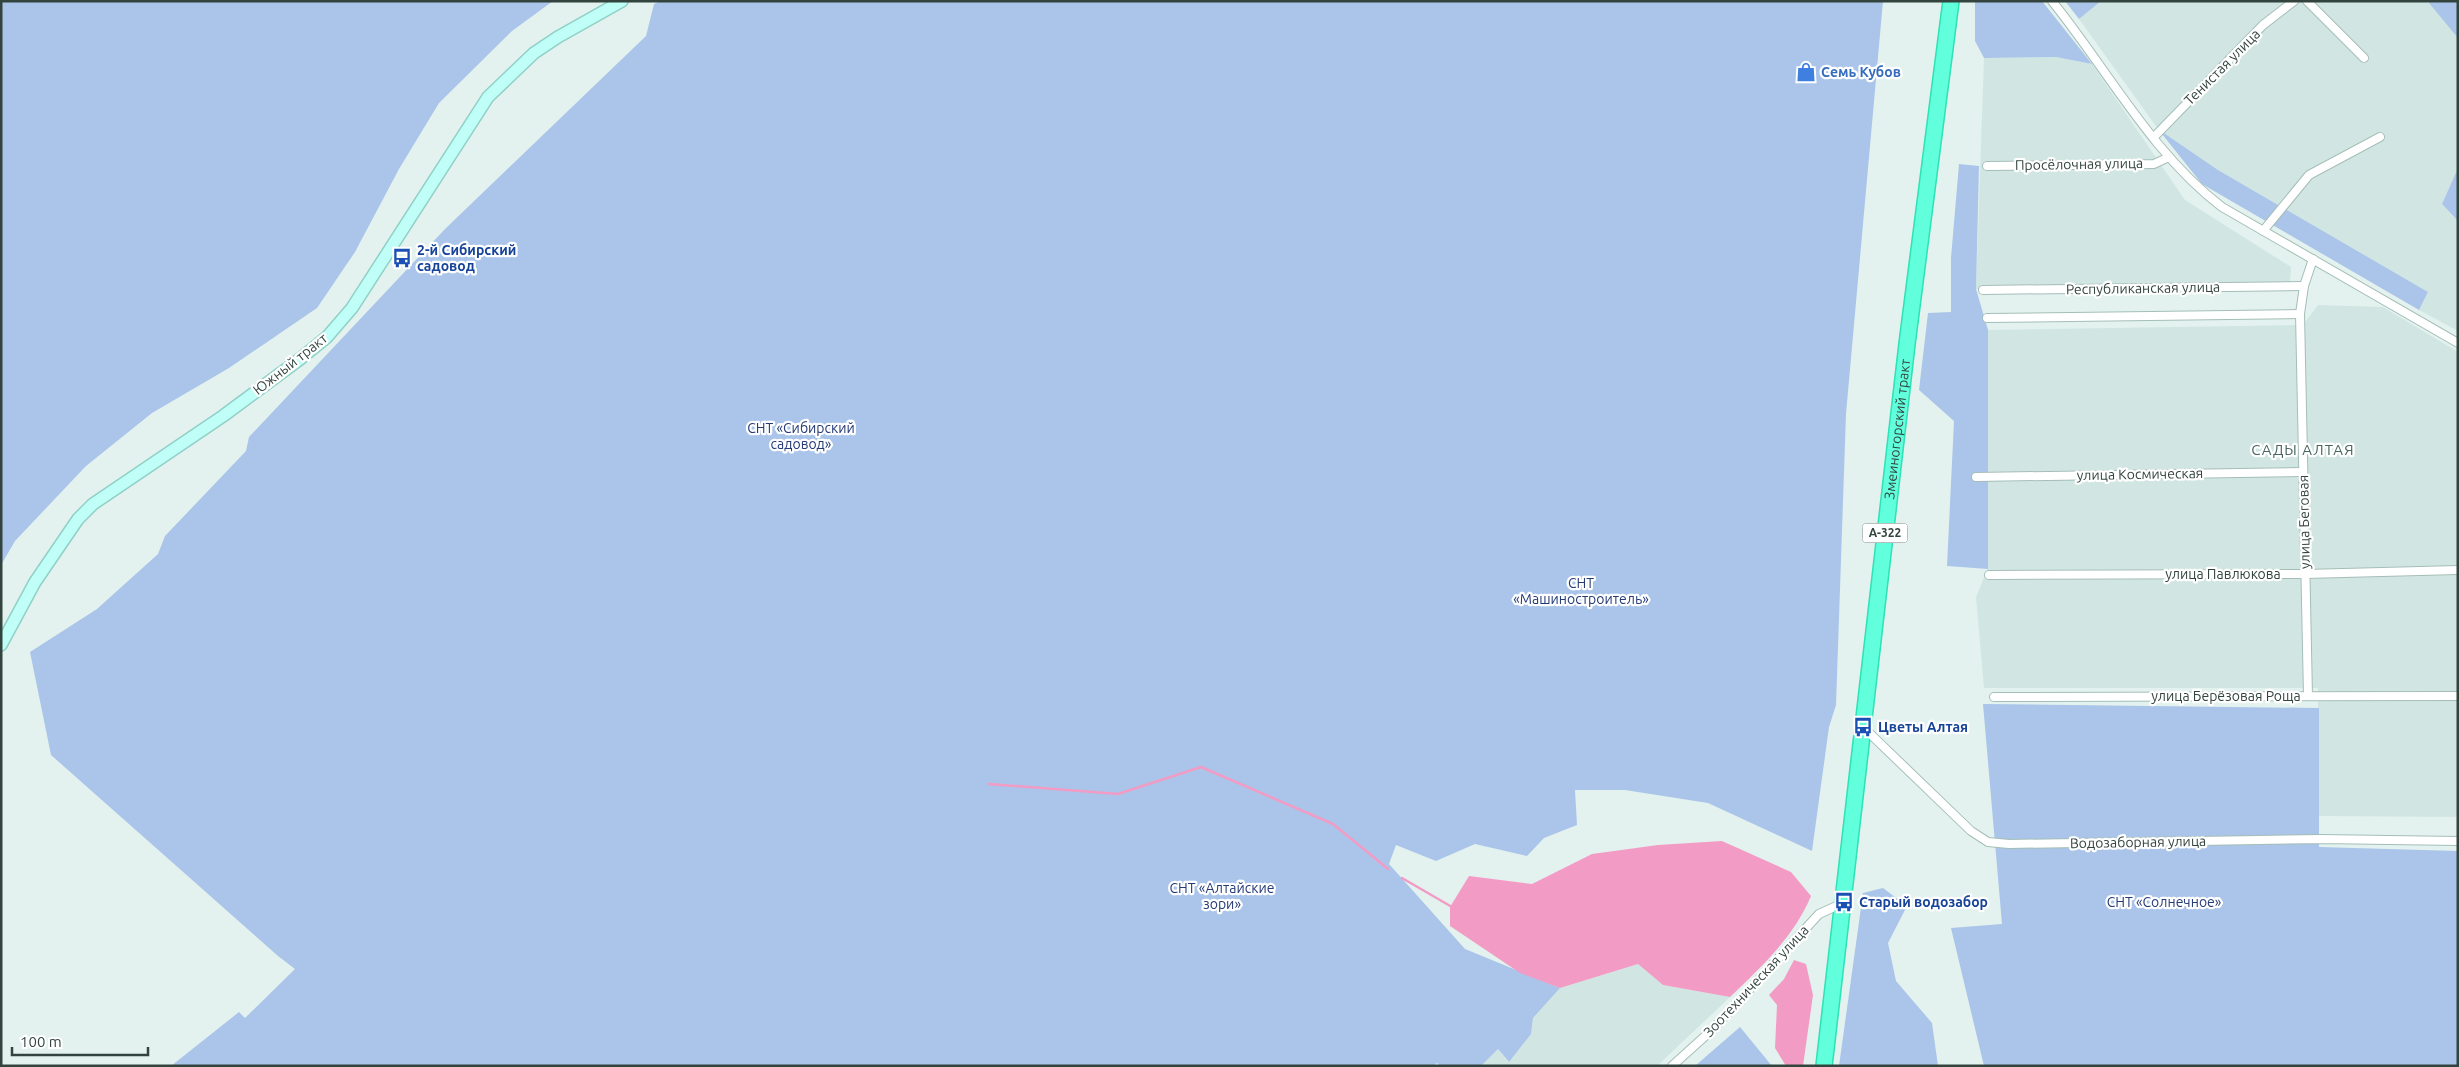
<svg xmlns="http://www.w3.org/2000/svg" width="2459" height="1067" viewBox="0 0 2459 1067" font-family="Ubuntu,sans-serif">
<rect width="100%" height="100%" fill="#e3f2ef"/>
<g fill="#d1e6e2">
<polygon points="2101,1 2430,1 2430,3 2458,38 2458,168 2442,204 2458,221 2458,331 2419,310 2428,292 2218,170 2158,129 2079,19"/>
<polygon points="2056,57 2092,64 2185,200 2291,267 2290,282 1976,289 1984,58"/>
<polygon points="2318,305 2383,307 2458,352 2458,817 2318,816 2318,688 1984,688 1976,597 1988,568 1988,330 2303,325"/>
<polygon points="1638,964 1663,985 1730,997 1657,1066 1481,1066 1498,1049 1508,1062 1531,1034 1533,1018 1560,988"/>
</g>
<g fill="#aac5e9">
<polygon points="1,1 553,1 512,31 439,103 399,169 355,252 317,308 229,368 152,413 86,466 15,541 1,565"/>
<polygon points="660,1 1883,1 1846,414 1836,705 1829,727 1812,851 1708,803 1625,790 1575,790 1577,825 1544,838 1527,856 1475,844 1436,861 1396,845 1389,864 1465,949 1560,988 1533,1018 1531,1034 1509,1062 1498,1049 1481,1066 1440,1066 1437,1063 1433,1066 171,1066 239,1012 245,1018 295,969 278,956 51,755 30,652 97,609 158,554 165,536 246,451 249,437 445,229 646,36 654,4"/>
<polygon points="1975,1 2042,1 2092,64 2056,57 1984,58 1975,41"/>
<polygon points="2065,1 2101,1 2079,19"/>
<polygon points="2430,1 2458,1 2458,38 2429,3"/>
<polygon points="2158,129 2218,170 2428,292 2419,310 2202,184"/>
<polygon points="1959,164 1979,166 1976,289 1988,330 1988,569 1947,566 1954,421 1919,390 1928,313 1951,312 1951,258"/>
<polygon points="2458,168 2458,221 2442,204"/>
<polygon points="1983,704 2319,708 2319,847 2458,851 2458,1066 1984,1066 1951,928 2002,924"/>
<polygon points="1883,888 1907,906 1888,943 1896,981 1932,1023 1938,1066 1839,1066 1863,893"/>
<polygon points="1740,1027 1772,1066 1695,1066"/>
</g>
<g fill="#f29cc5">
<path d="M1722 841 1791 872 1811 896C1794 937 1761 967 1730 997L1663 985 1638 964 1560 988 1520 973 1450 926V907L1469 876 1532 884 1592 854 1658 845Z"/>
<polygon points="1794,960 1806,964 1813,995 1803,1066 1786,1066 1775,1048 1777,1005 1769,995 1784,979"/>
</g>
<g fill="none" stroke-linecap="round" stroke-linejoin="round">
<g stroke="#f29cc5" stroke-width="2.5">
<polyline points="989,784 1118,794 1201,767 1333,824 1388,869"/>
<polyline points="1402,878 1452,907"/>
</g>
<defs>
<g id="street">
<path d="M2052 1C2107 69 2152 154 2222 207L2458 343"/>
<polyline points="2307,1 2364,58"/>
<polyline points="2154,137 2263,25 2294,1"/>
<polyline points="1987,166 2154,164 2169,157"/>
<polyline points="2263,231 2309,175 2380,137"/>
<polyline points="1983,290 2304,286"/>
<polyline points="1987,318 2300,314"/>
<polyline points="1976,477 2303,472"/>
<polyline points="1989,575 2305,574 2458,570"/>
<polyline points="2308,696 2300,314 2304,286 2313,259"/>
<polyline points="1994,697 2458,696"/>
<polyline points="1863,727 1971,831 1988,842 2009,844 2320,839 2458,841"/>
<polyline points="1672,1066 1713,1029 1819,914 1843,903"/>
</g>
<polyline id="secondary" points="1,645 35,582 78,519 93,504 223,416 300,359 327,337 352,308 488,97 534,53 558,37 622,1"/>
<g id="highway">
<path id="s1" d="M1824 1066 1907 344 1951 1"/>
</g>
</defs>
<use href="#street" stroke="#a5beb8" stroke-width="10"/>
<use href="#secondary" stroke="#8fd0c7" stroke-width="14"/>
<use href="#highway" stroke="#2de2b4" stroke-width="18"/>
<use href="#street" stroke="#fff" stroke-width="8"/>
<use href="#secondary" stroke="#c0fff7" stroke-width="11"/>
<use href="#highway" stroke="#61ffdc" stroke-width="15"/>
</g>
<defs>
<symbol id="shop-bare" viewBox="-9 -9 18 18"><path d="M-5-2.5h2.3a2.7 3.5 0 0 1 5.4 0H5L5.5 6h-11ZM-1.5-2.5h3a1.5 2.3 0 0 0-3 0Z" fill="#3f7fe0" stroke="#fff" stroke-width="2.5" paint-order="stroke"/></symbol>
<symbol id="bus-bare" viewBox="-9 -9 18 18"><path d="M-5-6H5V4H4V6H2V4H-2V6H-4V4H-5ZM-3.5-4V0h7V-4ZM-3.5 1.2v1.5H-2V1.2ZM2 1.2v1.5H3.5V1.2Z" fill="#1a4fb4" stroke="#fff" stroke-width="2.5" paint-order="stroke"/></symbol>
</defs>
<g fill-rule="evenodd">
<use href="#shop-bare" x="1792" y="58" width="28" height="28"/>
<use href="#bus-bare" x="388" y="244" width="28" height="28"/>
<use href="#bus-bare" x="1849" y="713" width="28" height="28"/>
<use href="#bus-bare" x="1830" y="888" width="28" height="28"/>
</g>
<g text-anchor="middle" stroke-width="4.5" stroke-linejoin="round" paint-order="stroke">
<rect fill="#fff" stroke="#707c79" stroke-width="1" x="1862.5" y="523.5" width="45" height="19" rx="4"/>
<g font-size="12" font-weight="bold" fill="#33443f">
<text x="1885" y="537">А-322</text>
</g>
<g font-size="14" fill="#33443f" stroke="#fff">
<text transform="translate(2222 67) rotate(-45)" y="5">Тенистая улица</text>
<text transform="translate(2079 164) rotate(-1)" y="5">Просёлочная улица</text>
<text transform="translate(2143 288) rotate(-1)" y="5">Республиканская улица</text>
<text transform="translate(290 364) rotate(-38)" y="5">Южный тракт</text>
<text dy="5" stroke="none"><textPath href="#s1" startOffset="641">Змеиногорский тракт</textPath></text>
<text transform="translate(2140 474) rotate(-1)" y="5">улица Космическая</text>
<text transform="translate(2304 522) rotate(-91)" y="5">улица Беговая</text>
<text x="2223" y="579">улица Павлюкова</text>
<text x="2226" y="701">улица Берёзовая Роща</text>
<text transform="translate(2138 842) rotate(-1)" y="5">Водозаборная улица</text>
<text transform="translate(1756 981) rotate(-47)" y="5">Зоотехническая улица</text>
</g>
<g font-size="14" font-weight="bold" fill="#366cbe" stroke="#fff" text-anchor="start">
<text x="1821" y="77">Семь Кубов</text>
</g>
<g font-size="14" font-weight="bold" fill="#164399" stroke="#fff" text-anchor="start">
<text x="417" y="255">2-й Сибирский<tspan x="417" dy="16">садовод</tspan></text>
<text x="1878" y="732">Цветы Алтая</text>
<text x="1859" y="907">Старый водозабор</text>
</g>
<g font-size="14" fill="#253b77" stroke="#fff">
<text x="801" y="433">СНТ «Сибирский<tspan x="801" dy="16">садовод»</tspan></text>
<text x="1581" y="588">СНТ<tspan x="1581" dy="16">«Машиностроитель»</tspan></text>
<text x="1222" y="893">СНТ «Алтайские<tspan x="1222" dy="16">зори»</tspan></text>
<text x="2164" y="907">СНТ «Солнечное»</text>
</g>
<g font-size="15" letter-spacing="1" fill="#4a675f" stroke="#fff">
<text x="2303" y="455">САДЫ АЛТАЯ</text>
</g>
</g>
<rect width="2459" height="1067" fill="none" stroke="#33443f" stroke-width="5"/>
<path d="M12 1047v8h136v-8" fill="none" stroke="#33443f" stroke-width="2.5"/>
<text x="20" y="1047" font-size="15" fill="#33443f" stroke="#ffffff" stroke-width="4" paint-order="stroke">100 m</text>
</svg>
